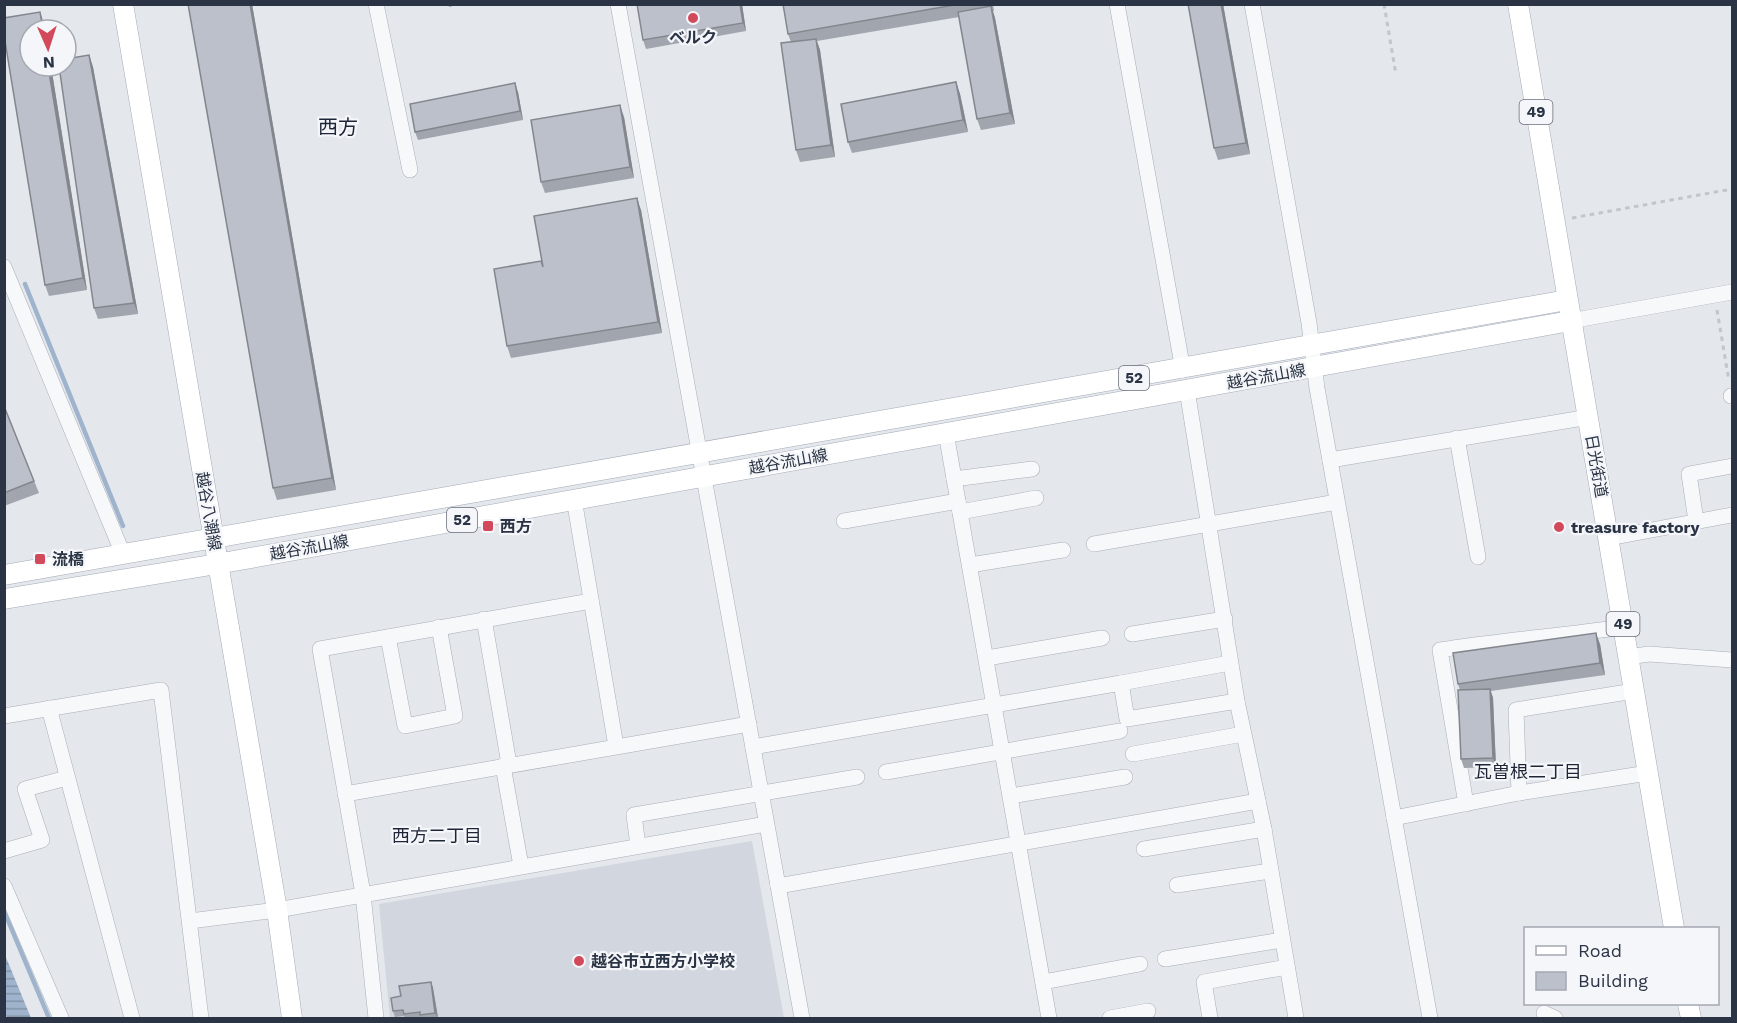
<svg xmlns="http://www.w3.org/2000/svg" width="1737" height="1023" viewBox="0 0 1737 1023" font-family="'Work Sans','Noto Sans JP',sans-serif">
<defs>
<pattern id="water-rules" width="6" height="5" patternUnits="userSpaceOnUse" patternTransform="scale(1.5)"><rect width="6" height="5" fill="#9fb4cc"/><path d="M0 2.5h6" fill="none" stroke="#8293a7"/></pattern>
</defs>
<rect width="100%" height="100%" fill="#e4e7ec"/>
<polygon fill="#d2d6de" points="752,841 784,1018 390,1018 379,904"/>
<polygon fill="url(#water-rules)" points="4,955 5,955 31,1018 7,1018 5,1013"/>
<g fill="none" stroke-linecap="round" stroke-linejoin="round">
<g stroke="#9fb4cc" stroke-width="4.5">
<polyline points="25,284 123,526"/>
<polyline points="4,911 49,1018"/>
</g>
<defs>
<g id="minor">
<polyline points="376,4 410,170"/>
<polyline points="618,4 802,1018"/>
<polyline points="1117,4 1183,370"/>
<polyline points="1252,4 1309,323 1317,388 1430,1018"/>
<polyline points="4,267 123,554"/>
<polyline points="1570,321 1732,292"/>
<polyline points="1187,390 1237,701 1264,829 1296,1018"/>
<polyline points="1731,396 1732,396"/>
<polyline points="946,433 1049,1018"/>
<polyline points="1457,438 1478,557"/>
<polyline points="1330,460 1589,417"/>
<polyline points="954,479 1032,469"/>
<polyline points="574,499 616,746"/>
<polyline points="960,512 1036,498"/>
<polyline points="844,521 958,501"/>
<polyline points="1696,521 1689,474 1732,466"/>
<polyline points="1609,538 1732,515"/>
<polyline points="1094,544 1337,502"/>
<polyline points="970,565 1063,550"/>
<polyline points="484,619 509,764"/>
<polyline points="1132,634 1225,619"/>
<polyline points="388,637 405,726 455,716 439,627"/>
<polyline points="1628,657 1649,654 1732,660"/>
<polyline points="987,658 1102,638"/>
<polyline points="1230,663 1121,683 1127,719 1237,701"/>
<polyline points="49,708 132,1018"/>
<polyline points="4,716 161,690 201,1018"/>
<polyline points="753,747 1121,683"/>
<polyline points="1133,754 1243,734"/>
<polyline points="503,766 521,866"/>
<polyline points="886,772 1120,731"/>
<polyline points="1519,793 1516,710 1634,691"/>
<polyline points="345,794 749,724"/>
<polyline points="1011,796 1125,777"/>
<path d="M1466 804 1440 650C1501 640 1562 636 1623 627"/>
<polyline points="1394,818 1519,793 1648,773"/>
<polyline points="638,846 634,815 857,777"/>
<polyline points="1144,849 1264,829"/>
<polyline points="4,851 42,840 25,789 67,778"/>
<polyline points="1177,885 1270,871"/>
<polyline points="4,886 61,1018"/>
<polyline points="778,886 1258,801"/>
<polyline points="190,921 277,910 766,824"/>
<polyline points="1165,959 1282,940"/>
<polyline points="1043,982 1140,964"/>
<polyline points="1544,1013 1555,1018"/>
<polyline points="376,1018 363,894 320,649 591,601"/>
<polyline points="1110,1018 1148,1011"/>
<polyline points="1210,1018 1204,982 1287,967"/>
</g>
<g id="major">
<polyline points="123,4 277,910 292,1018"/>
<polyline points="1518,4 1674,928"/>
<polyline points="4,575 1567,300"/>
<polyline points="4,599 217,564 1570,321"/>
<polyline points="1688,1004 1691,1018"/>
</g>
</defs>
<use href="#minor" stroke="#a9aeb7" stroke-width="16"/>
<use href="#major" stroke="#a3abb8" stroke-width="21"/>
<g stroke="#c2c5cb" stroke-width="3" stroke-dasharray="4.5 4.5" stroke-linecap="butt">
<polyline points="1384,4 1396,75"/>
<polyline points="1572,218 1732,189"/>
<polyline points="1717,310 1729,381"/>
</g>
<use href="#minor" stroke="#f7f8fa" stroke-width="15"/>
<use href="#major" stroke="#fff" stroke-width="20"/>
</g>
<g fill="#a1a5ae">
<polygon points="188,4 252,4 336,490 277,500 273,488"/>
<polygon points="448,4 462,4 449,7"/>
<polygon points="742,4 746,31 646,49 643,40"/>
<polygon points="783,4 993,4 994,11 993,11 995,18 1015,124 981,130 977,119 959,17 817,41 820,50 835,157 800,162 796,150 791,42 788,34"/>
<polygon points="1188,4 1223,4 1250,154 1218,160 1214,148"/>
<polygon points="40,12 44,24 45,30 30,30 30,66 51,66 87,290 49,296 45,285 4,35 4,18"/>
<polygon points="89,55 93,67 138,314 98,319 94,308"/>
<polygon points="956,82 960,94 968,132 852,153 848,142"/>
<polygon points="518,92 523,120 418,140 415,132"/>
<polygon points="624,117 634,178 545,193 541,182"/>
<polygon points="641,210 662,333 511,358 507,346 543,267"/>
<polygon points="4,406 39,493 4,506"/>
<polygon points="1600,644 1605,675 1491,691 1493,698 1496,767 1464,768 1461,759 1460,690 1458,684"/>
<polygon points="431,982 433,988 438,1018 405,1018 404,1016 395,1017 393,1011 401,996"/>
</g>
<g fill="#83868d">
<polygon points="250,4 252,4 336,490 332,478"/>
<polygon points="740,4 742,4 746,31 743,23"/>
<polygon points="1221,4 1223,4 1250,154 1246,143"/>
<polygon points="991,6 995,18 1015,124 1010,113"/>
<polygon points="40,12 44,24 45,30 43,30"/>
<polygon points="816,39 820,50 835,157 831,145"/>
<polygon points="89,55 93,67 138,314 134,303"/>
<polygon points="48,66 51,66 87,290 83,278"/>
<polygon points="956,82 960,94 968,132 963,120"/>
<polygon points="515,83 518,92 523,120 520,111"/>
<polygon points="620,105 624,117 634,178 630,167"/>
<polygon points="637,198 641,210 662,333 658,322"/>
<polygon points="1596,633 1600,644 1605,675 1600,663"/>
<polygon points="1490,689 1493,698 1496,767 1493,758"/>
<polygon points="431,982 433,988 438,1018 435,1013"/>
</g>
<g fill="#bbc0ca" stroke="#83868d" stroke-width="1.5">
<polygon points="188,4 250,4 332,478 273,488"/>
<polygon points="637,4 740,4 743,23 643,40"/>
<polygon points="783,4 960,4 788,34"/>
<polygon points="1188,4 1221,4 1246,143 1214,148"/>
<polygon points="991,6 1010,113 977,119 958,12"/>
<polygon points="40,12 43,30 30,30 30,66 48,66 83,278 45,285 4,35 4,18"/>
<polygon points="816,39 831,145 796,150 781,43"/>
<polygon points="89,55 134,303 94,308 59,66 66,66 66,59"/>
<polygon points="956,82 963,120 848,142 841,104"/>
<polygon points="515,83 520,111 415,132 410,104"/>
<polygon points="620,105 630,167 541,182 531,120"/>
<polygon points="637,198 658,322 507,346 494,269 541,261 543,267 534,216"/>
<polygon points="4,406 34,481 4,493"/>
<polygon points="1596,633 1600,663 1458,684 1453,653"/>
<polygon points="1490,689 1493,758 1461,759 1458,690"/>
<polygon points="431,982 435,1013 420,1015 420,1012 404,1014 403,1010 393,1011 391,998 401,996 399,986"/>
</g>
<g fill="#d1495b" stroke="#f4f6f9" stroke-width="2">
<circle cx="693" cy="18" r="6"/>
<rect x="482" y="520" width="12" height="12" rx="3"/>
<circle cx="1559" cy="527" r="6"/>
<rect x="34" y="553" width="12" height="12" rx="3"/>
<circle cx="579" cy="961" r="6"/>
</g>
<g text-anchor="middle" stroke-width="4.5" stroke-linejoin="round" paint-order="stroke">
<g fill="#f4f6f9" stroke="#676e7b" stroke-width="1.5">
<rect x="1519.5" y="100" width="33" height="24" rx="4.5"/>
<rect x="1119" y="366" width="30" height="24" rx="4.5"/>
<rect x="447" y="508" width="30" height="24" rx="4.5"/>
<rect x="1606.5" y="612" width="33" height="24" rx="4.5"/>
</g>
<g font-size="15" font-weight="bold" fill="#2b3445">
<text x="1536" y="117">49</text>
<text x="1134" y="383">52</text>
<text x="462" y="525">52</text>
<text x="1623" y="629">49</text>
</g>
<g font-size="16" font-weight="bold" fill="#2b3445" stroke="#f4f6f9" text-anchor="start">
<text x="693" y="43" text-anchor="middle">ベルク</text>
<text x="500" y="532">西方</text>
<text x="1571" y="533">treasure factory</text>
<text x="52" y="565">流橋</text>
<text x="591" y="967">越谷市立西方小学校</text>
</g>
<g font-size="16" fill="#2b3445" stroke="#f4f6f9">
<text transform="translate(1266 376) rotate(-10)" y="6">越谷流山線</text>
<text transform="translate(788 461) rotate(-10)" y="6">越谷流山線</text>
<text transform="translate(1597 466) rotate(80)" y="6">日光街道</text>
<text transform="translate(209 511) rotate(80)" y="6">越谷八潮線</text>
<text transform="translate(309 547) rotate(-10)" y="6">越谷流山線</text>
</g>
<g font-size="18" fill="#1d2536" stroke="#f4f6f9">
<text x="1528" y="778">瓦曽根二丁目</text>
<text x="437" y="842">西方二丁目</text>
</g>
<g font-size="20" fill="#1d2536" stroke="#f4f6f9">
<text x="338" y="134">西方</text>
</g>
</g>
<rect width="1737" height="1023" fill="none" stroke="#2b3445" stroke-width="12"/>
<rect x="1524" y="927" width="195" height="78" fill="#f4f6f9" stroke="#a4a8b1" stroke-width="1.5"/>
<rect x="1536" y="946" width="30" height="9" fill="#ffffff" stroke="#a4a8b1" stroke-width="1.5"/>
<text x="1578" y="957" font-size="18" fill="#2b3445">Road</text>
<rect x="1536" y="972" width="30" height="18" fill="#bbc0ca" stroke="#a4a8b1" stroke-width="1.5"/>
<text x="1578" y="987" font-size="18" fill="#2b3445">Building</text>
<g transform="translate(48 48) rotate(177)"><circle r="28" fill="#f4f6f9" stroke="#a4a8b1" stroke-width="1.5"/>
<path d="M0-4.5L10 22L0 15L-10 22Z" fill="#d1495b"/>
<text y="-9" font-size="16" font-weight="bold" text-anchor="middle" fill="#2b3445">N</text>
</g>
</svg>
